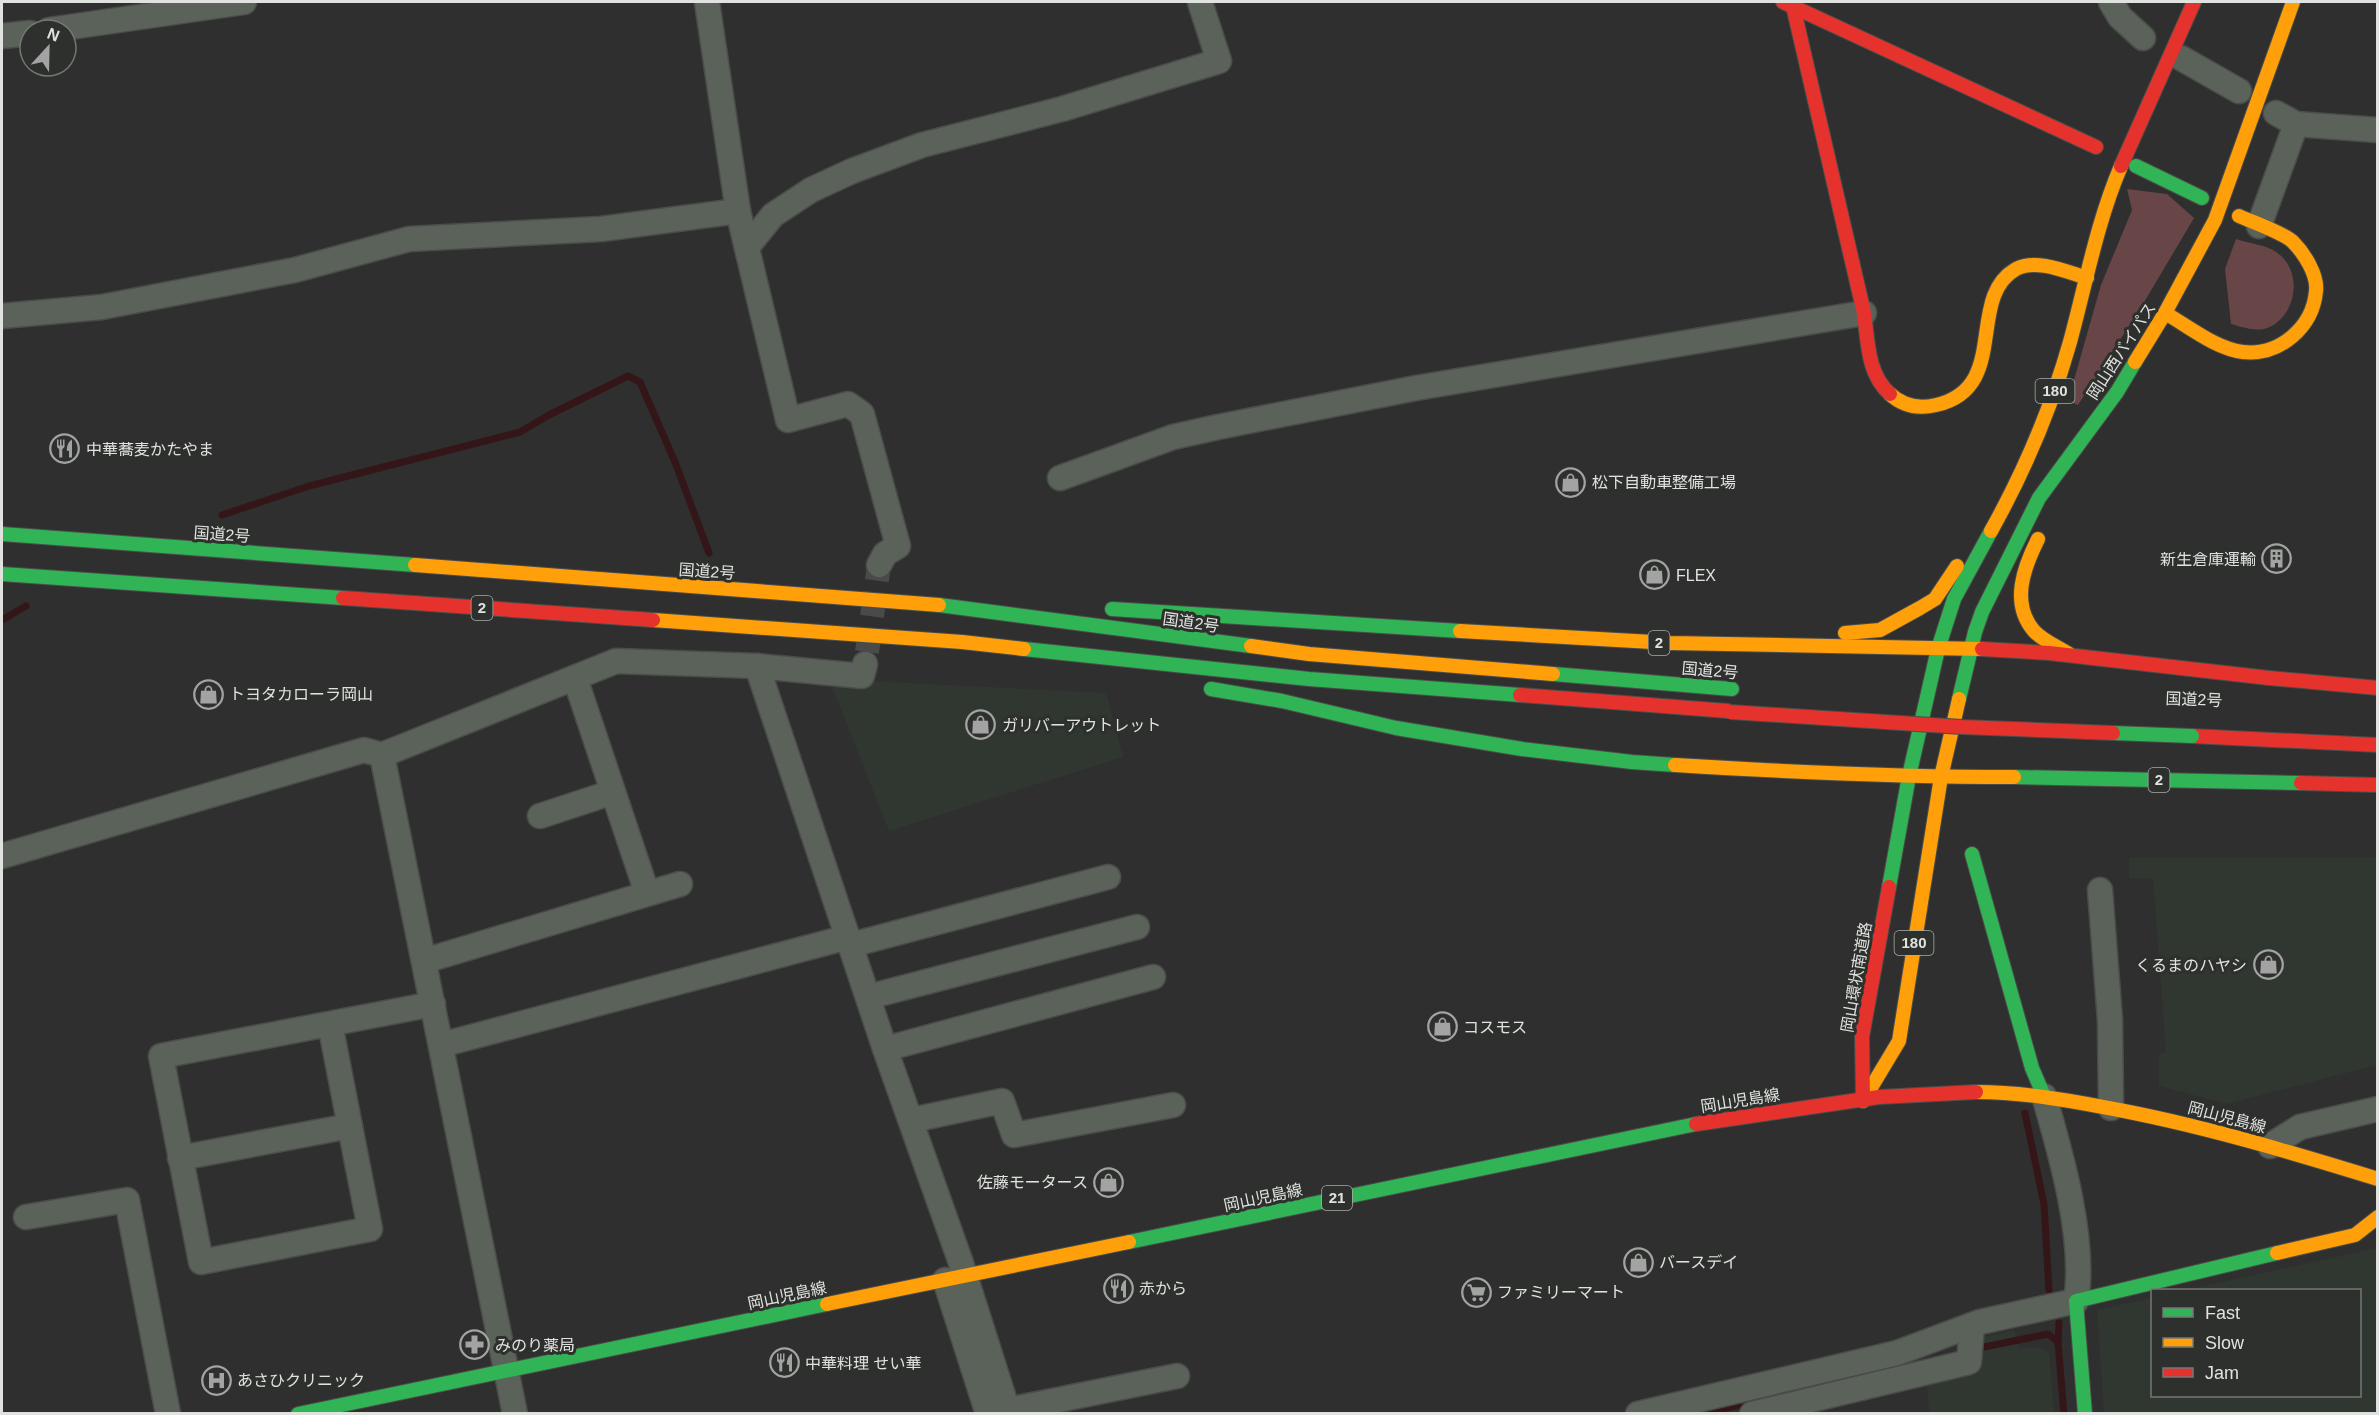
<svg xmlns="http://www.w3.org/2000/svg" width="2379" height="1415" viewBox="0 0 2379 1415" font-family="Helvetica,'Noto Sans JP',sans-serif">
<rect width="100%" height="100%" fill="#2e2f2e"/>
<g fill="#303730">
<polygon points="829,679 1106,693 1123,757 889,831"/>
<polygon points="2129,858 2377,858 2377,1065 2227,1104 2159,1086 2159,1054 2166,1052 2153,878 2129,878"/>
<polygon points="2377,1248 2377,1413 2104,1413 2097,1310 2152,1298 2152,1396 2360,1396 2360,1290 2186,1290"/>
<polygon points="2015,1330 2018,1349 2035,1347 2049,1351 2054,1413 1929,1413 1927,1385 1954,1371 1968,1340"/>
</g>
<g fill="#684647">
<polygon points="2127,189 2167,194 2194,218 2143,304 2078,405 2068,401 2101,285 2132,210"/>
<path d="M2236 239C2248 243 2266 245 2276 252 2304 270 2297 317 2267 328 2255 332 2242 327 2231 324L2225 269Z"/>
</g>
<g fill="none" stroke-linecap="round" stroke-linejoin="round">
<g stroke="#351618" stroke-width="7">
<polyline points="222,515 309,486 520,432 549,415 628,376 640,382 675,462 709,553"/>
<polyline points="2,620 26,606"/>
<polyline points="2025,1113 2044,1204 2049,1290"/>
<polyline points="2058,1342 2059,1323"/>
<polyline points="1974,1349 2048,1334 2058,1342 2064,1414"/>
<polyline points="1703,1414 1756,1401"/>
</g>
<polyline stroke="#494a49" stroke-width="24" stroke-dasharray="24 12" stroke-linecap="butt" points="867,652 879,565"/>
<defs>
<g id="street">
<polyline points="707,2 738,211 788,420 848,404 862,414 898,546 885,554 879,565"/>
<polyline points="2111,2 2120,17 2143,38"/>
<polyline points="49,30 244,2"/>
<polyline points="2,36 30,33"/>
<polyline points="2181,58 2239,91"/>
<polyline points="2276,113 2296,124 2378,130"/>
<polyline points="2259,226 2296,124"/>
<polyline points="747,247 773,215 811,190 852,171 922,145 1062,109 1219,61 1200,2"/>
<polyline points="2,316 102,307 295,270 409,239 601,229 738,211"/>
<polyline points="1060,478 1173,437 1218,427 1416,388 1864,313"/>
<polyline points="757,666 885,1049 961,1263 1009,1414"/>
<polyline points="575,678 647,893"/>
<polyline points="382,755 515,1414"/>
<polyline points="540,816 613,792"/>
<polyline points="2,856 364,750 382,755 616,661 757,666 862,676 865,664"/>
<polyline points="2100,890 2110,1020 2111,1108"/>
<polyline points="851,945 1108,877"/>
<polyline points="424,961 680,884"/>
<polyline points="868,997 1137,927"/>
<polyline points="330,1024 370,1229 201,1262 161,1056 433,1004"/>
<polyline points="441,1045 848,937"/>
<polyline points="885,1049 1153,977"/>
<polyline points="912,1120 1002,1101 1014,1135 1173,1105"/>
<polyline points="2270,1146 2300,1127 2378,1109"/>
<polyline points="180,1158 350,1126"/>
<polyline points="26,1217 127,1200 168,1414"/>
<polyline points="945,1280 988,1414"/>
<polyline points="1008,1410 1177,1376"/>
<path d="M1638 1414 1897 1353 1980 1322 2076 1301C2086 1241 2061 1154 2044 1096"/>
<polyline points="1752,1414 1969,1362 1972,1326"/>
</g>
<g id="fast">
<polyline points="2136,166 2202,198"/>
<polyline points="2,534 415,565"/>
<polyline points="2,574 343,598"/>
<polyline points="939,605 1251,646"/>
<polyline points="1112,609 1460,631"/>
<polyline points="1024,649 1309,679 1520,695"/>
<polyline points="1553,674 1732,689"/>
<polyline points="1211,689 1282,701 1396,728 1522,749 1632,762 1675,765"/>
<polyline points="1959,699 1975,632 1982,612 2039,498 2117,392 2135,362"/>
<polyline points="2014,777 2301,783"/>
<polyline points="1972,854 2032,1068 2044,1096"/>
<polyline points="1889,887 1909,776 1938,649 1954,599 1991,531"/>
<polyline points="1129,1242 1696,1124"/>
<polyline points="298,1414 827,1304"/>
<polyline points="2085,1414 2076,1301 2277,1253"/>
</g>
<g id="slow">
<path d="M2165 313C2188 326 2216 349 2243 352 2280 356 2313 327 2316 291 2318 275 2304 253 2293 242 2284 233 2252 222 2239 216"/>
<polyline points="2135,362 2165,313 2215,220 2293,2"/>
<path d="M1890 394C1903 406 1919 409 1936 405 2011 388 1965 298 2016 269 2036 258 2067 272 2087 278"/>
<path d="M1991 531C2025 470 2051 409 2070 342 2086 283 2097 222 2121 166"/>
<path d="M2038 539C2024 567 2010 603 2034 631 2043 641 2058 647 2069 654"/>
<polyline points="415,565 939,605"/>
<polyline points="653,620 962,642 1024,649"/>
<polyline points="1460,631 1670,643 1982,649"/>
<polyline points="1845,633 1880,630 1920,608 1935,599 1957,566"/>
<polyline points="1251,646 1309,654 1553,674"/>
<path d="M1675 765C1788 772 1901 777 2014 777"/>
<path d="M1976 1092C2019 1092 2061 1099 2103 1107 2197 1124 2287 1151 2378 1179"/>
<polyline points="1863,1101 1899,1041 1941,777 1959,699"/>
<polyline points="2277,1253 2355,1235 2378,1217"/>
<polyline points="827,1304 1129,1242"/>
</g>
<g id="jam">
<polyline points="1783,2 2096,147"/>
<path d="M1793 6 1864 313C1868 341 1867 374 1890 394"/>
<polyline points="2121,166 2194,2"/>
<polyline points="343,598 653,620"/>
<polyline points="1982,649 2049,653 2269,678 2378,688"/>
<polyline points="1520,695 1728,711"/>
<polyline points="2192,736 2378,745"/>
<polyline points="2301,783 2378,785"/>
<polyline points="1863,1101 1862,1037 1889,887"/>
<polyline points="1696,1124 1879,1097 1976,1092"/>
</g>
</defs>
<use href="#street" stroke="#4a4c4a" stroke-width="27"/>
<use href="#fast" stroke="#4a4c4a" stroke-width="16"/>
<use href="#slow" stroke="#4a4c4a" stroke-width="16"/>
<use href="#jam" stroke="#4a4c4a" stroke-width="16"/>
<use href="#street" stroke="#5a625a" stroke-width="24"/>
<use href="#fast" stroke="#30b455" stroke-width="14"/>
<use href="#slow" stroke="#ff9f0a" stroke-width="14"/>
<use href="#jam" stroke="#e5322d" stroke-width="14"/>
<defs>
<polyline id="fast-bridge" points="2113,733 2192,736"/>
<polyline id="jam-bridge" points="1730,712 1962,727 2113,733"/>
</defs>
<use href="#fast-bridge" stroke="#4a4c4a" stroke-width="16" stroke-linecap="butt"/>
<use href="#jam-bridge" stroke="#4a4c4a" stroke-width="16" stroke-linecap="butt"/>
<use href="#fast-bridge" stroke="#30b455" stroke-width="14"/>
<use href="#jam-bridge" stroke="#e5322d" stroke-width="14"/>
</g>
<defs>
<symbol id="restaurant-ring" viewBox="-11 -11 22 22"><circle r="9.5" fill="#2d302d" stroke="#a2a3a2" stroke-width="1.5"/><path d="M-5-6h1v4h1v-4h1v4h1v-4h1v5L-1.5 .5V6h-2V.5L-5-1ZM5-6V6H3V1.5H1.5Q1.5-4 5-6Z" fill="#a2a3a2"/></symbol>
<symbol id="shop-ring" viewBox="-11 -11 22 22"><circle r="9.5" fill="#2d302d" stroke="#a2a3a2" stroke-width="1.5"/><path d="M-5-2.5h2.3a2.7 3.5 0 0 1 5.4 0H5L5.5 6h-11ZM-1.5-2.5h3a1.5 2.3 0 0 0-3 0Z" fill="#a2a3a2"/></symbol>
<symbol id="building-ring" viewBox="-11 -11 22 22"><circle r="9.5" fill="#2d302d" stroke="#a2a3a2" stroke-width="1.5"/><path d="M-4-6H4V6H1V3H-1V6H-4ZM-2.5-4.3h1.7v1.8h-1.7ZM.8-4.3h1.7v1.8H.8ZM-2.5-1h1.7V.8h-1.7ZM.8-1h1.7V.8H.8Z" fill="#a2a3a2"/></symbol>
<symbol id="supermarket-ring" viewBox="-11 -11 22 22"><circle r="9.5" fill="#2d302d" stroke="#a2a3a2" stroke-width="1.5"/><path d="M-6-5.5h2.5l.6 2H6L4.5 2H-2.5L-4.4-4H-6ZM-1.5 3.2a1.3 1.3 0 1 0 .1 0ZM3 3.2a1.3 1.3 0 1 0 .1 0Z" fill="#a2a3a2"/></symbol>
<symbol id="pharmacy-ring" viewBox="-11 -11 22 22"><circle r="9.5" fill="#2d302d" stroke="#a2a3a2" stroke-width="1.5"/><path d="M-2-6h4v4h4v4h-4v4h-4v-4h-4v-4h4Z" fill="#a2a3a2"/></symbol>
<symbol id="hospital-ring" viewBox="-11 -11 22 22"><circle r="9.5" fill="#2d302d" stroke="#a2a3a2" stroke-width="1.5"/><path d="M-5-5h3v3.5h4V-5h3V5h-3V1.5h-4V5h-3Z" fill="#a2a3a2"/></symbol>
</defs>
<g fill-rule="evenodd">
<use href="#restaurant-ring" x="48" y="432" width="33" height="33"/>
<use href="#shop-ring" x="1554" y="466" width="33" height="33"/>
<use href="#building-ring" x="2260" y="542" width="33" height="33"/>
<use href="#shop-ring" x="1638" y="558" width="33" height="33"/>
<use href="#shop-ring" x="192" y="678" width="33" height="33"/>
<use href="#shop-ring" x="964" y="708" width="33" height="33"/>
<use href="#shop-ring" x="2252" y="948" width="33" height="33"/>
<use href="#shop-ring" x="1426" y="1010" width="33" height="33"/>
<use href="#shop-ring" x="1092" y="1166" width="33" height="33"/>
<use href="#shop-ring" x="1622" y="1246" width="33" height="33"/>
<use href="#restaurant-ring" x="1102" y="1272" width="33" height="33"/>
<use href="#supermarket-ring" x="1460" y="1276" width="33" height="33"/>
<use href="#pharmacy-ring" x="458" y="1328" width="33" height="33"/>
<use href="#restaurant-ring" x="768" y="1346" width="33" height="33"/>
<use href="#hospital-ring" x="200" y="1364" width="33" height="33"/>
</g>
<g text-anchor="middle" stroke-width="6" stroke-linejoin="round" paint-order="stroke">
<g fill="#2d302d" stroke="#aaadaa" stroke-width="1.5">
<rect x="2035.5" y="379" width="39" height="24" rx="4.5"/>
<rect x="471.5" y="596" width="21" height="24" rx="4.5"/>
<rect x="1648.5" y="631" width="21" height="24" rx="4.5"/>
<rect x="2148.5" y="768" width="21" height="24" rx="4.5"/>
<rect x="1894.5" y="931" width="39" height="24" rx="4.5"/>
<rect x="1322" y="1186" width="30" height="24" rx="4.5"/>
</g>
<g font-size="15" font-weight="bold" fill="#e0e2e0">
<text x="2055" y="396">180</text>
<text x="482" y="613">2</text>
<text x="1659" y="648">2</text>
<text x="2159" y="785">2</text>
<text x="1914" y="948">180</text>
<text x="1337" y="1203">21</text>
</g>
<g font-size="16" fill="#e0e2e0" stroke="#2d302d">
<text transform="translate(2121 351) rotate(-57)" y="6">岡山西バイパス</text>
<text transform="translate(222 534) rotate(4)" y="6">国道2号</text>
<text transform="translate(707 571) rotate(4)" y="6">国道2号</text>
<text transform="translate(1191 622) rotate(8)" y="6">国道2号</text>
<text transform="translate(1710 670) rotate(5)" y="6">国道2号</text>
<text transform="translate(2194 699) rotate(2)" y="6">国道2号</text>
<text transform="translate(1856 977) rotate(-80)" y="6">岡山環状南道路</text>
<text transform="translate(1740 1100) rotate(-9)" y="6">岡山児島線</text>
<text transform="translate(2227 1117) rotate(15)" y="6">岡山児島線</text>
<text transform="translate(1263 1197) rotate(-12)" y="6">岡山児島線</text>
<text transform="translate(787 1295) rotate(-12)" y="6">岡山児島線</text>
</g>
<g font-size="16" fill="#e0e2e0" stroke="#2d302d" text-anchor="start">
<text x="86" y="455">中華蕎麦かたやま</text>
<text x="1592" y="488">松下自動車整備工場</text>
<text x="2256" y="565" text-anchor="end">新生倉庫運輸</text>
<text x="1676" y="581">FLEX</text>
<text x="229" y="700">トヨタカローラ岡山</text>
<text x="1002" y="731">ガリバーアウトレット</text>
<text x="2247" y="971" text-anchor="end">くるまのハヤシ</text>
<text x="1463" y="1033">コスモス</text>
<text x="1088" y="1188" text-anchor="end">佐藤モータース</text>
<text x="1659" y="1268">バースデイ</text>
<text x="1139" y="1294">赤から</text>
<text x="1497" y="1298">ファミリーマート</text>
<text x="495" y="1351">みのり薬局</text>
<text x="805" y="1369">中華料理 せい華</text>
<text x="237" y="1386">あさひクリニック</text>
</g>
</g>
<rect width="2379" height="1415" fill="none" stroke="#e0e2e0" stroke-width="6"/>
<rect x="2151" y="1289" width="210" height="108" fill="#2d302d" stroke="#757775" stroke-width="1.5"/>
<rect x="2163" y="1308" width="30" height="9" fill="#30b455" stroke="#757775" stroke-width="1.5"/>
<text x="2205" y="1319" font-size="18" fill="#e0e2e0">Fast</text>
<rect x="2163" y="1338" width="30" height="9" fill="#ff9f0a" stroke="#757775" stroke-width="1.5"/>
<text x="2205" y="1349" font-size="18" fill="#e0e2e0">Slow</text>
<rect x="2163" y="1368" width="30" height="9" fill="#e5322d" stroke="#757775" stroke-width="1.5"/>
<text x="2205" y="1379" font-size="18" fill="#e0e2e0">Jam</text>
<g transform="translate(48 48) rotate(22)"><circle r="28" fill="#2d302d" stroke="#757775" stroke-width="1.5"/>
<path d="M0-4.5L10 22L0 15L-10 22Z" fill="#a2a3a2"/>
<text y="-9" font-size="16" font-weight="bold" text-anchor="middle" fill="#e0e2e0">N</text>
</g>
</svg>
